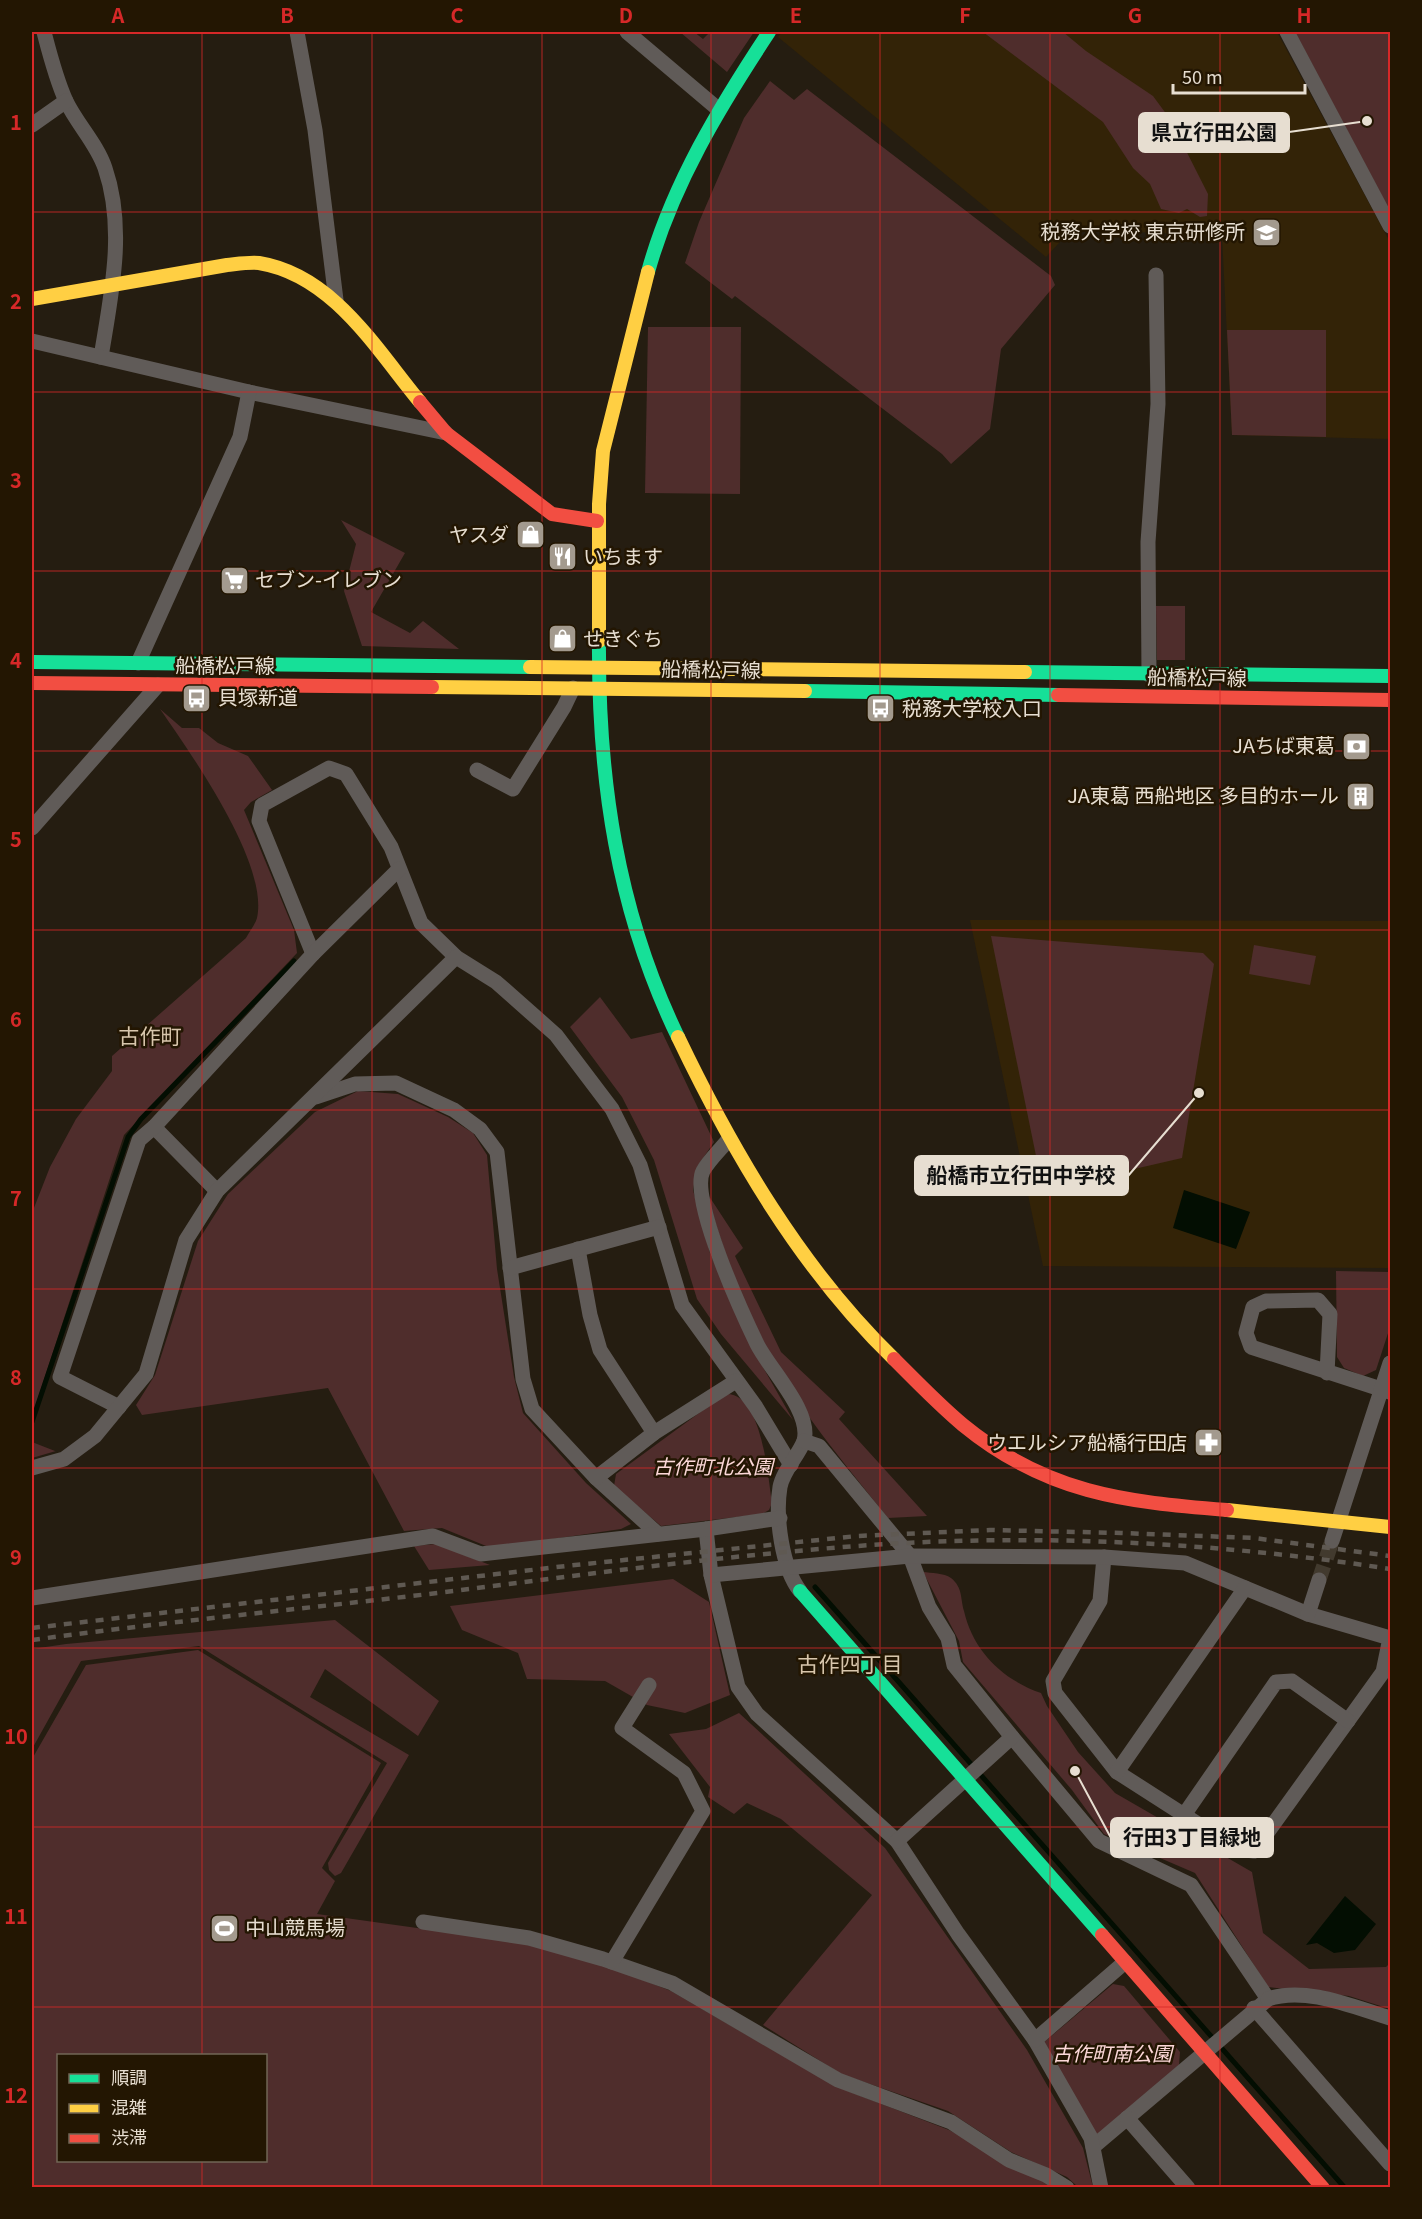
<svg xmlns="http://www.w3.org/2000/svg" width="1422" height="2219" viewBox="0 0 1422 2219" font-family="Georgia,'Noto Sans JP',serif">
<rect width="100%" height="100%" fill="#251d11"/>
<g fill="#332307">
<polygon points="782,32 1277,32 1390,242 1390,439 1232,435 1222,236 1072,229 1046,257 778,37"/>
<polygon points="970,920 1390,921 1390,1268 1043,1266"/>
</g>
<g fill="#4f2d2c" fill-rule="evenodd">
<polygon points="680,32 694,32 703,39 710,32 754,32 727,72"/>
<polygon points="983,32 1063,32 1086,51 1153,96 1170,119 1208,194 1207,216 1200,217 1187,209 1179,213 1161,209 1150,184 1133,168 1103,122"/>
<polygon points="1295,32 1390,32 1390,211"/>
<polygon points="770,81 794,100 807,89 1051,276 1055,285 1001,349 990,429 951,464 942,454 735,296 732,299 685,263 699,222 744,118"/>
<polygon points="648,327 741,327 740,494 645,493"/>
<polygon points="1227,330 1326,330 1326,437 1232,435"/>
<polygon points="341,520 405,553 371,612 410,633 423,621 459,649 362,646 344,591 356,544"/>
<polygon points="1156,606 1185,606 1185,660 1157,660"/>
<path d="M160 709 182 728H199L218 743 248 756 272 790 251 802 244 810 294 930 297 953 124 1135 32 1416V1213L50 1167 76 1119 112 1071V1056L246 938C249 932 255 925 257 918 269 863 191 754 160 709Z"/>
<polygon points="991,936 1203,953 1214,964 1182,1158 1043,1190"/>
<polygon points="1254,945 1316,956 1310,985 1249,974"/>
<polygon points="600,997 631,1039 662,1032 714,1142 697,1167 693,1190 710,1253 752,1348 793,1420 721,1334 697,1299 654,1160 622,1097 570,1027"/>
<polygon points="358,1091 398,1094 448,1117 473,1133 487,1155 497,1269 514,1377 523,1413 586,1483 631,1524 621,1529 491,1548 442,1528 404,1531 328,1388 142,1415 136,1405 155,1375 198,1241 228,1194 315,1112"/>
<path d="M705 1190 743 1248 735 1256 781 1352 845 1412 839 1419 927 1516 888 1518C844 1463 796 1406 763 1344 738 1297 721 1240 705 1190Z"/>
<polygon points="1336,1271 1390,1272 1390,1327 1376,1370 1363,1376 1344,1368 1337,1357"/>
<path d="M725 1394C762 1391 768 1477 772 1503L769 1510 762 1514 661 1526 614 1486 616 1474Z"/>
<polygon points="32,1442 55,1451 56,1451 32,1458"/>
<polygon points="436,1544 490,1565 429,1570 414,1546"/>
<path d="M923 1572C931 1573 944 1573 951 1578 963 1588 960 1597 964 1611 973 1651 1003 1680 1041 1693L1047 1706 1078 1752 1115 1793 1252 1872 1263 1933 1309 1969 1386 1967 1390 1963V2009L1349 1996 1268 1987 1195 1873 1104 1834 1072 1790 963 1662 959 1641Z"/>
<polygon points="673,1579 709,1602 730,1695 685,1713 647,1705 605,1681 527,1679 518,1653 462,1630 450,1606"/>
<polygon points="335,1620 439,1701 418,1736 325,1669 310,1697 409,1755 341,1873 335,1876 329,1870 328,1863 387,1763 199,1646 81,1661 32,1749 32,1649 66,1644"/>
<path d="M198 1650 381 1763 322 1868 335 1881 317 1914 518 1942 610 1967 671 1991 835 2086 949 2130 1044 2180 1054 2188H32V1759L86 1665ZM58 2056H266V2160H58Z"/>
<polygon points="739,1713 885,1848 1027,2050 1083,2148 1093,2187 1078,2187 1067,2177 1011,2152 948,2111 841,2074 763,2025 872,1895 781,1819 747,1803 734,1814 708,1797 710,1787 669,1734 706,1729"/>
<polygon points="1113,1984 1124,1986 1180,2052 1179,2065 1098,2137 1043,2043"/>
</g>
<g fill="#030e02">
<polygon points="1184,1190 1250,1212 1236,1249 1173,1228"/>
<polygon points="1345,1896 1376,1924 1355,1950 1334,1953 1317,1943 1306,1945"/>
</g>
<g fill="none" stroke-linecap="round" stroke-linejoin="round">
<g stroke="#030e02" stroke-width="5">
<polyline points="32,1422 128,1137 141,1119 294,961"/>
<polyline points="815,1587 1345,2188"/>
</g>
<polyline stroke="#423a2e" stroke-width="15" stroke-dasharray="15 8" stroke-linecap="butt" points="1319,1580 1332,1541"/>
<g stroke="#605b58" stroke-width="15">
<path d="M44 32C50 55 56 79 66 101 77 124 97 144 105 168 126 229 111 295 101 357"/>
<polyline points="297,32 315,130 336,300"/>
<polyline points="627,32 718,109"/>
<polyline points="1287,32 1390,226"/>
<polyline points="32,125 66,101"/>
<polyline points="32,341 249,392 446,433"/>
<polyline points="138,663 240,437 249,392"/>
<polyline points="1149,675 1148,542 1158,404 1156,275"/>
<polyline points="477,770 513,789 564,707 573,688"/>
<polyline points="32,828 158,685"/>
<polyline points="313,954 259,821 262,805 329,768 346,774 391,847 421,923 456,957 496,982 556,1035 612,1109 640,1165 682,1305 756,1407 791,1465"/>
<polyline points="316,1097 355,1084 396,1083 454,1110 480,1129 497,1152 523,1379 532,1409 596,1478 658,1534"/>
<polyline points="154,1127 217,1191"/>
<path d="M729 1139C721 1149 709 1160 703 1171 689 1198 743 1315 757 1344 770 1370 812 1412 804 1441 798 1456 783 1471 780 1487 775 1517 782 1568 800 1591"/>
<polyline points="578,1249 590,1315 600,1350 654,1433"/>
<polyline points="510,1268 659,1227"/>
<polyline points="1327,1373 1330,1314 1318,1300 1266,1301 1253,1307 1246,1333 1251,1347 1390,1392"/>
<polyline points="119,1407 60,1377 139,1140 154,1127 313,954 399,869"/>
<polyline points="804,1441 819,1446 910,1556 929,1607 948,1638 954,1665 1012,1737 1099,1841 1191,1885 1268,1999 1093,2147"/>
<polyline points="32,1468 64,1459 95,1436 146,1374 186,1240 217,1191 456,957"/>
<polyline points="596,1478 654,1433 736,1381"/>
<polyline points="706,1529 711,1575 738,1687 757,1714 897,1841 958,1934 1035,2040 1091,2138 1101,2188"/>
<polyline points="1332,1541 1390,1363"/>
<polyline points="1104,1557 1100,1601 1053,1681 1055,1693 1117,1772 1237,1849 1254,1851 1383,1672 1390,1638"/>
<polyline points="711,1575 910,1556 1104,1557 1185,1563 1308,1614 1390,1638"/>
<polyline points="32,1598 433,1536 481,1554 706,1529 780,1518"/>
<polyline points="1308,1614 1319,1580"/>
<polyline points="1117,1772 1245,1588"/>
<polyline points="1184,1815 1276,1682 1292,1681 1348,1721"/>
<polyline points="897,1841 1012,1737"/>
<polyline points="423,1922 529,1938 603,1959 672,1983 838,2080 951,2122 1009,2160 1046,2175 1067,2188"/>
<polyline points="612,1962 703,1811 684,1773 622,1728 649,1685"/>
<path d="M1268 1999C1306 1986 1353 2007 1390 2018"/>
<polyline points="1254,2008 1390,2164"/>
<polyline points="1035,2040 1125,1962"/>
<polyline points="1127,2118 1188,2188"/>
</g>
<g stroke="#16e098" stroke-width="14">
<path d="M648 272C672 185 720 106 769 32"/>
<path d="M599 641C598 779 617 911 678 1037"/>
<polyline points="32,662 530,667"/>
<polyline points="1025,672 1390,676"/>
<polyline points="805,691 1058,695"/>
<polyline points="800,1591 1102,1935"/>
</g>
<g stroke="#ffcf43" stroke-width="14">
<path d="M32 299 227 265C237 264 249 262 259 263 333 275 376 349 420 402"/>
<polyline points="599,641 599,504 603,451 648,272"/>
<polyline points="530,667 1025,672"/>
<polyline points="432,687 805,691"/>
<path d="M678 1037C733 1152 801 1269 894 1359"/>
<polyline points="1227,1510 1390,1527"/>
</g>
<g stroke="#f24e42" stroke-width="14">
<polyline points="420,402 446,433 552,514 597,521"/>
<polyline points="32,683 432,687"/>
<polyline points="1058,695 1390,700"/>
<path d="M894 1359C916 1381 939 1405 963 1425 1046 1493 1124 1502 1227 1510"/>
<polyline points="1102,1935 1323,2188"/>
</g>
<g stroke="#5f5952" stroke-width="4.5" stroke-dasharray="8 8" stroke-linecap="butt">
<polyline points="32,1628 566,1566 857,1536 990,1530 1121,1533 1254,1538 1390,1556"/>
<path d="M32 1640C172 1621 313 1608 454 1591 588 1574 722 1556 857 1546 1032 1533 1217 1542 1390 1569"/>
</g>
</g>
<path fill="none" stroke="#d62828" stroke-width="1.5" stroke-opacity="0.55" d="M202 32V2056M372 32V2188M542 32V2188M711 32V2188M880 32V2188M1050 32V2188M1220 32V2188M32 212H1390M32 392H1390M32 571H1390M32 751H1390M32 930H1390M32 1110H1390M32 1289H1390M32 1468H1390M32 1648H1390M32 1827H1390M32 2007H1390M202 2160V2188"/>
<defs>
<symbol id="university-square" viewBox="-11 -11 22 22"><rect x="-9" y="-9" width="18" height="18" rx="4" fill="#a39a8e" stroke="#231602"/><path d="M0-5L7-2L0 1L-7-2ZM-4 1L0 2.5L4 1V4Q0 6-4 4Z" fill="#fff"/></symbol>
<symbol id="shop-square" viewBox="-11 -11 22 22"><rect x="-9" y="-9" width="18" height="18" rx="4" fill="#a39a8e" stroke="#231602"/><path d="M-5-2.5h2.3a2.7 3.5 0 0 1 5.4 0H5L5.5 6h-11ZM-1.5-2.5h3a1.5 2.3 0 0 0-3 0Z" fill="#fff"/></symbol>
<symbol id="restaurant-square" viewBox="-11 -11 22 22"><rect x="-9" y="-9" width="18" height="18" rx="4" fill="#a39a8e" stroke="#231602"/><path d="M-5-6h1v4h1v-4h1v4h1v-4h1v5L-1.5 .5V6h-2V.5L-5-1ZM5-6V6H3V1.5H1.5Q1.5-4 5-6Z" fill="#fff"/></symbol>
<symbol id="supermarket-square" viewBox="-11 -11 22 22"><rect x="-9" y="-9" width="18" height="18" rx="4" fill="#a39a8e" stroke="#231602"/><path d="M-6-5.5h2.5l.6 2H6L4.5 2H-2.5L-4.4-4H-6ZM-1.5 3.2a1.3 1.3 0 1 0 .1 0ZM3 3.2a1.3 1.3 0 1 0 .1 0Z" fill="#fff"/></symbol>
<symbol id="bus-square" viewBox="-11 -11 22 22"><rect x="-9" y="-9" width="18" height="18" rx="4" fill="#a39a8e" stroke="#231602"/><path d="M-5-6H5V4H4V6H2V4H-2V6H-4V4H-5ZM-3.5-4V0h7V-4ZM-3.5 1.2v1.5H-2V1.2ZM2 1.2v1.5H3.5V1.2Z" fill="#fff"/></symbol>
<symbol id="bank-square" viewBox="-11 -11 22 22"><rect x="-9" y="-9" width="18" height="18" rx="4" fill="#a39a8e" stroke="#231602"/><path d="M-6-4H6V4H-6ZM0-2.3a2.3 2.3 0 1 0 0 4.6a2.3 2.3 0 1 0 0-4.6Z" fill="#fff"/></symbol>
<symbol id="building-square" viewBox="-11 -11 22 22"><rect x="-9" y="-9" width="18" height="18" rx="4" fill="#a39a8e" stroke="#231602"/><path d="M-4-6H4V6H1V3H-1V6H-4ZM-2.5-4.3h1.7v1.8h-1.7ZM.8-4.3h1.7v1.8H.8ZM-2.5-1h1.7V.8h-1.7ZM.8-1h1.7V.8H.8Z" fill="#fff"/></symbol>
<symbol id="pharmacy-square" viewBox="-11 -11 22 22"><rect x="-9" y="-9" width="18" height="18" rx="4" fill="#a39a8e" stroke="#231602"/><path d="M-2-6h4v4h4v4h-4v4h-4v-4h-4v-4h4Z" fill="#fff"/></symbol>
<symbol id="stadium-square" viewBox="-11 -11 22 22"><rect x="-9" y="-9" width="18" height="18" rx="4" fill="#a39a8e" stroke="#231602"/><path d="M0-5a6.5 5 0 1 0 0 10a6.5 5 0 1 0 0-10ZM-3.5-1.8h7v3.6h-7Z" fill="#fff"/></symbol>
</defs>
<g fill-rule="evenodd">
<use href="#university-square" x="1250" y="216" width="33" height="33"/>
<use href="#shop-square" x="514" y="518" width="33" height="33"/>
<use href="#restaurant-square" x="546" y="540" width="33" height="33"/>
<use href="#supermarket-square" x="218" y="564" width="33" height="33"/>
<use href="#shop-square" x="546" y="622" width="33" height="33"/>
<use href="#bus-square" x="180" y="682" width="33" height="33"/>
<use href="#bus-square" x="864" y="692" width="33" height="33"/>
<use href="#bank-square" x="1340" y="730" width="33" height="33"/>
<use href="#building-square" x="1344" y="780" width="33" height="33"/>
<use href="#pharmacy-square" x="1192" y="1426" width="33" height="33"/>
<use href="#stadium-square" x="208" y="1912" width="33" height="33"/>
</g>
<g text-anchor="middle" stroke-width="5" stroke-linejoin="round" paint-order="stroke">
<g font-size="20" fill="#e7ded1" stroke="#231602" text-anchor="start">
<text x="1245" y="239" text-anchor="end">税務大学校 東京研修所</text>
<text x="509" y="542" text-anchor="end">ヤスダ</text>
<text x="583" y="564">いちます</text>
<text x="255" y="587">セブン-イレブン</text>
<text x="583" y="646">せきぐち</text>
<text x="218" y="705">貝塚新道</text>
<text x="902" y="716">税務大学校入口</text>
<text x="1335" y="753" text-anchor="end">JAちば東葛</text>
<text x="1339" y="803" text-anchor="end">JA東葛 西船地区 多目的ホール</text>
<text x="1187" y="1450" text-anchor="end">ウエルシア船橋行田店</text>
<text x="245" y="1935">中山競馬場</text>
</g>
<g font-size="20" fill="#e7ded1" stroke="#231602">
<text x="225" y="673">船橋松戸線</text>
<text transform="translate(711 670) rotate(1)" y="7">船橋松戸線</text>
<text transform="translate(1197 678) rotate(1)" y="7">船橋松戸線</text>
</g>
<g font-size="20" font-style="italic" fill="#fcd8d8" stroke="#231602">
<text x="713" y="1474">古作町北公園</text>
<text x="1112" y="2061">古作町南公園</text>
</g>
<g font-size="21" fill="#d8c6ac" stroke="#231602">
<text x="150" y="1044">古作町</text>
<text x="850" y="1672">古作四丁目</text>
</g>
</g>
<path fill="none" stroke="#e7ded1" stroke-width="2" d="M1367 121L1289 132M1199 1093L1128 1176M1075 1771L1111 1838"/>
<g fill="#e7ded1" stroke="#231602" stroke-width="2">
<circle cx="1367" cy="121" r="6"/>
<circle cx="1199" cy="1093" r="6"/>
<circle cx="1075" cy="1771" r="6"/>
</g>
<g fill="#e7ded1" stroke="#e7ded1" stroke-width="2">
<rect x="1139" y="113" width="150" height="39" rx="6"/>
<rect x="915" y="1156" width="213" height="39" rx="6"/>
<rect x="1111" y="1818" width="162" height="39" rx="6"/>
</g>
<g font-size="21" text-anchor="middle" font-weight="bold" fill="#111">
<text x="1214" y="140">県立行田公園</text>
<text x="1021" y="1183">船橋市立行田中学校</text>
<text x="1192" y="1845">行田3丁目緑地</text>
</g>
<rect width="1422" height="2219" fill="none" stroke="#231602" stroke-width="66"/>
<rect x="57" y="2054" width="210" height="108" fill="#231602" stroke="#716655" stroke-width="1.5"/>
<rect x="69" y="2074" width="30" height="9" fill="#16e098" stroke="#716655" stroke-width="1.5"/>
<text x="111" y="2084" font-size="18" fill="#e7ded1">順調</text>
<rect x="69" y="2104" width="30" height="9" fill="#ffcf43" stroke="#716655" stroke-width="1.5"/>
<text x="111" y="2114" font-size="18" fill="#e7ded1">混雑</text>
<rect x="69" y="2134" width="30" height="9" fill="#f24e42" stroke="#716655" stroke-width="1.5"/>
<text x="111" y="2144" font-size="18" fill="#e7ded1">渋滞</text>
<path d="M1173 84v9h132v-9" fill="none" stroke="#e7ded1" stroke-width="3"/>
<text x="1182" y="84" font-size="18" fill="#e7ded1" stroke="#231602" stroke-width="4.5" paint-order="stroke">50 m</text>
<rect x="33" y="33" width="1356" height="2153" fill="none" stroke="#d62828" stroke-width="2"/>
<g font-size="20" text-anchor="middle" font-weight="bold" fill="#d62828">
<text x="118" y="23">A</text>
<text x="287" y="23">B</text>
<text x="457" y="23">C</text>
<text x="626" y="23">D</text>
<text x="796" y="23">E</text>
<text x="965" y="23">F</text>
<text x="1135" y="23">G</text>
<text x="1304" y="23">H</text>
<text x="16" y="130">1</text>
<text x="16" y="309">2</text>
<text x="16" y="488">3</text>
<text x="16" y="668">4</text>
<text x="16" y="847">5</text>
<text x="16" y="1027">6</text>
<text x="16" y="1206">7</text>
<text x="16" y="1385">8</text>
<text x="16" y="1565">9</text>
<text x="16" y="1744">10</text>
<text x="16" y="1924">11</text>
<text x="16" y="2103">12</text>
</g>
</svg>
